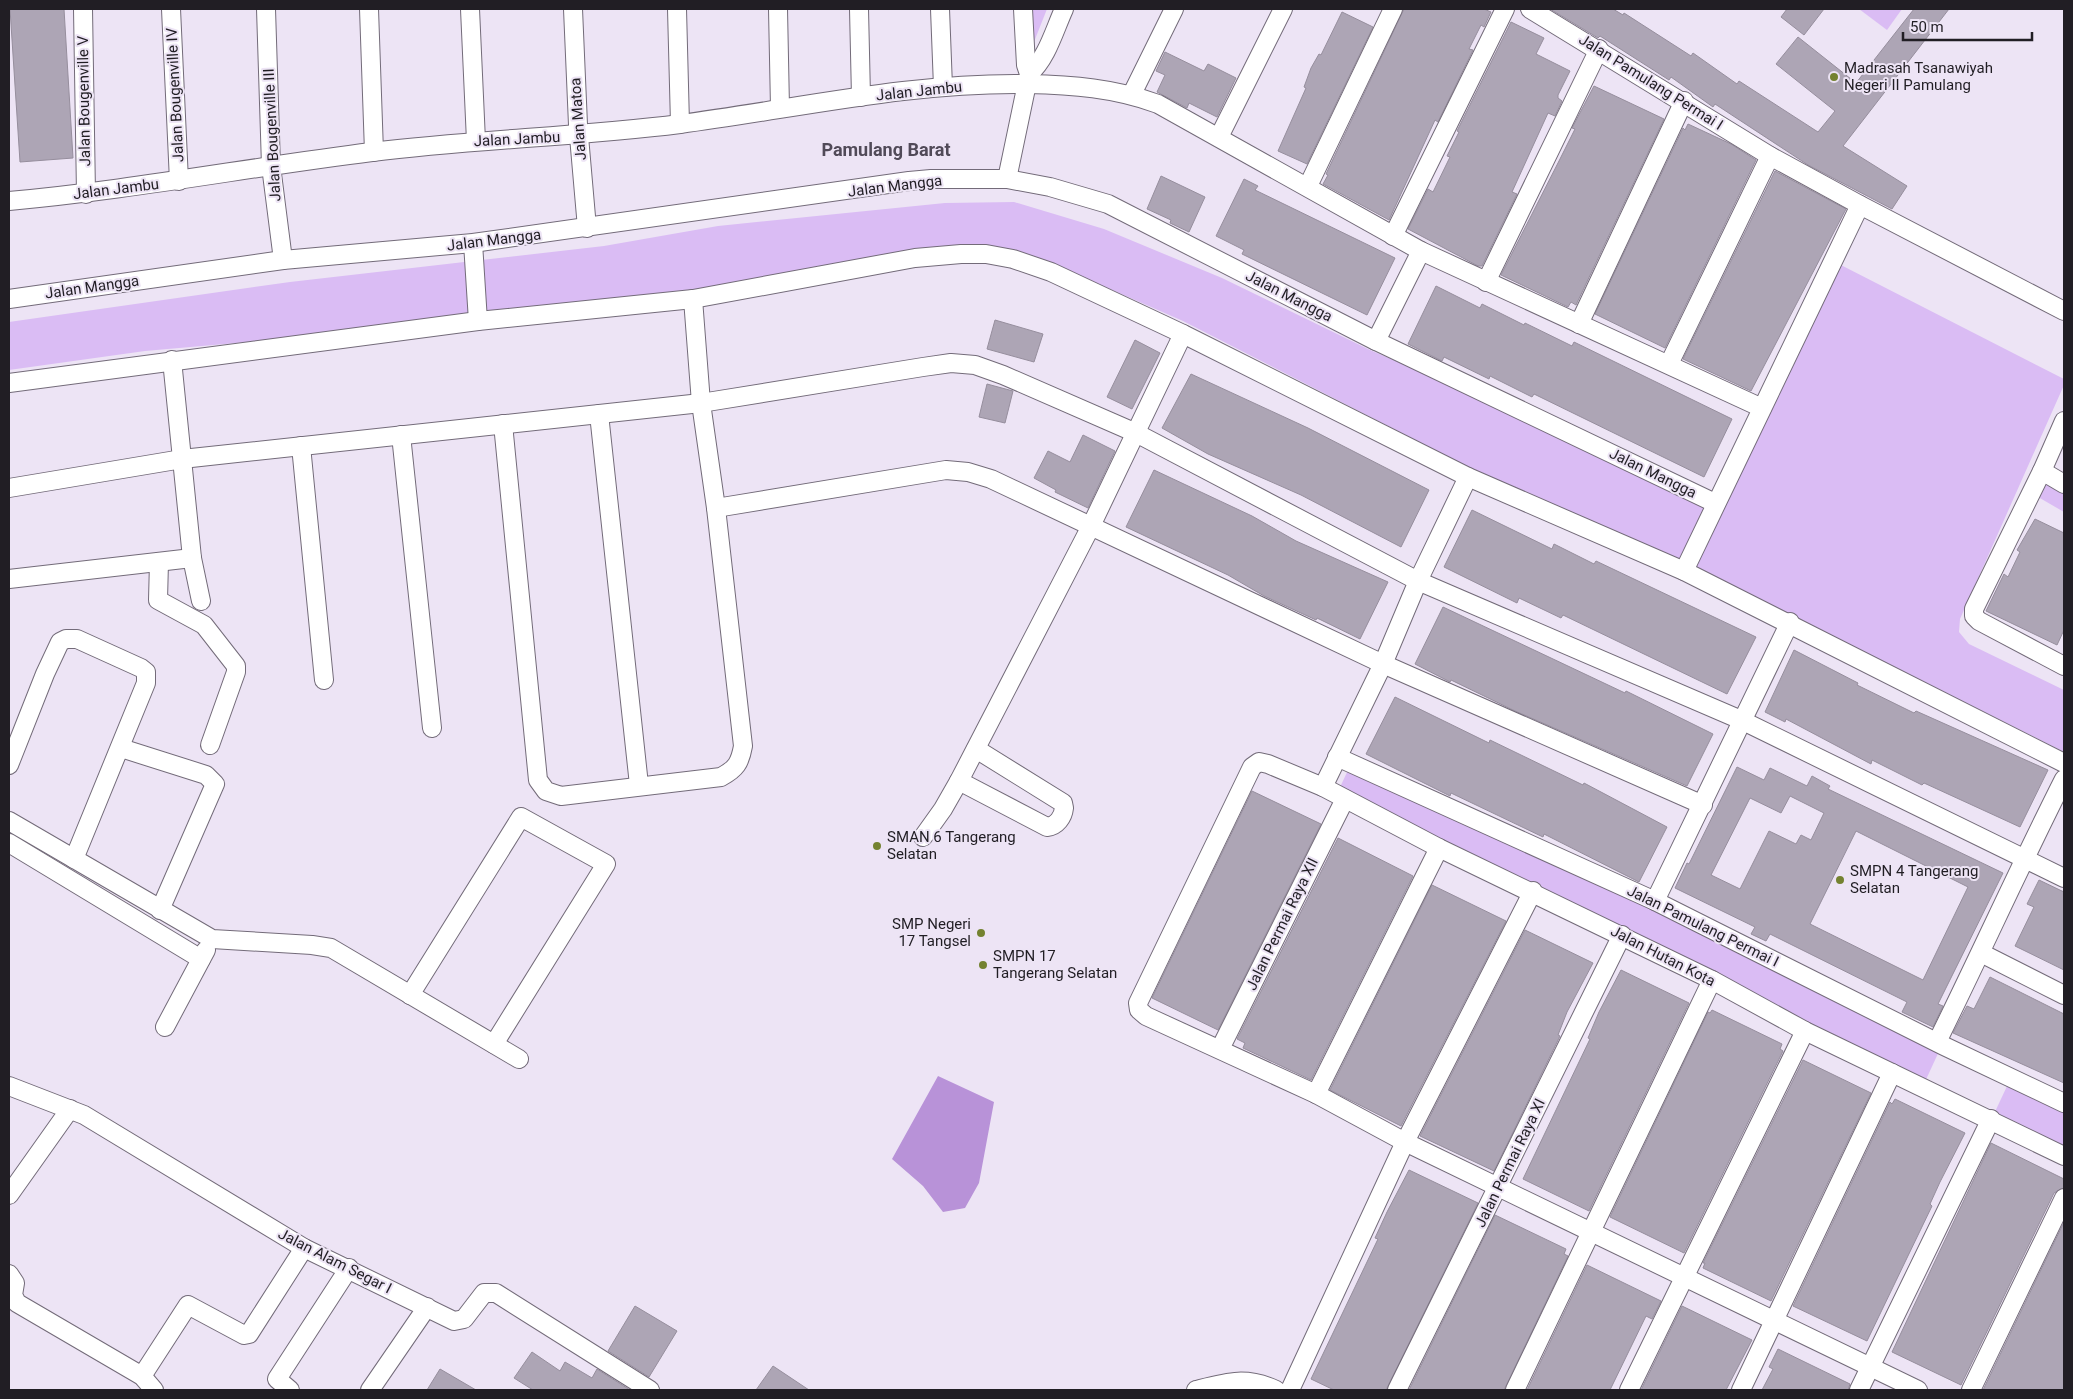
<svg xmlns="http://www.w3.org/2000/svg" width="2073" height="1399" viewBox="0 0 2073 1399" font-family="Roboto,sans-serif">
<rect width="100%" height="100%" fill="#ede4f5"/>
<g fill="#dabcf4">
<polygon points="1030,9 1047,9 1028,57"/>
<polygon points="1859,9 1902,9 1887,30"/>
<polygon points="1014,202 1104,229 1222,278 1370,350 1720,500 1835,262 2064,379 2064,385 1960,619 1959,632 1969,644 2064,690 2064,752 1799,619 1476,471 1183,321 1071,272 989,253 473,322 145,351 9,370 9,322 290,282 604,246 718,226 945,203"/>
<polygon points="2042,471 2064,484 2064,512 2031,493"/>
<polygon points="1350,766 1652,904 1941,1047 1923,1086 1333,802"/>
<polygon points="2008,1084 2064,1109 2064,1151 1993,1116"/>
</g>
<polygon fill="#b892d8" points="938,1076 994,1102 979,1183 965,1208 943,1212 923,1186 892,1159"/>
<g fill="#ada5b5" stroke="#968e9d" fill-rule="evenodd">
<polygon points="10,9 64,9 73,158 20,162"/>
<polygon points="1404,9 1484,9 1491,12 1484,27 1481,25 1469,49 1473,50 1438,122 1435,120 1389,220 1323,184 1328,175 1326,174"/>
<polygon points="1550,9 1613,9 1623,15 1624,13 1691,56 1693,53 1737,84 1739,81 1818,132 1835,111 1776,64 1798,37 1856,83 1914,9 1949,9 1843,146 1907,186 1892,209 1808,165 1715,104 1713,107 1671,77 1669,80 1600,36 1598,38"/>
<polygon points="1787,9 1824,9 1804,35 1781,17"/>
<polygon points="1342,12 1373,27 1307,164 1278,151 1306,88 1304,87 1311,68 1319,54 1321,55"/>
<polygon points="1511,22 1544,38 1536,54 1570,71 1558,95 1558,98 1562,101 1555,116 1548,113 1512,192 1517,194 1482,266 1478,266 1408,229 1428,189 1433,192 1450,157 1447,156 1459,132 1457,131"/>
<polygon points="1165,52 1204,71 1208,64 1236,78 1217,117 1189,103 1187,108 1157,92 1165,75 1156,71"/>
<polygon points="1594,86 1664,119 1576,305 1571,302 1568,307 1501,275 1560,159 1575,129 1572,128"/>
<polygon points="1688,124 1731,144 1756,160 1665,348 1595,314 1683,128 1685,130"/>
<polygon points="1775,171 1846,209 1751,391 1683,359"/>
<polygon points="1161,176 1205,197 1189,232 1170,223 1171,220 1147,209"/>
<polygon points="1244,179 1258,186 1255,190 1395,258 1367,315 1242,254 1244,250 1216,236"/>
<polygon points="1436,286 1480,308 1482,304 1524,325 1525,323 1572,346 1574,342 1732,419 1704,477 1534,394 1532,397 1490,376 1489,379 1444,357 1442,361 1408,344"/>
<polygon points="995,320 1043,334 1034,362 987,349"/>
<polygon points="1135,340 1160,353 1132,409 1107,397"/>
<polygon points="1191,374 1308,428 1429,490 1401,547 1301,495 1208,454 1162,428"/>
<polygon points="987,384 1013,391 1005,423 979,417"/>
<polygon points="1083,435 1115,451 1088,508 1055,492 1056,490 1034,478 1048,451 1070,462"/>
<polygon points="1154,470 1252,516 1296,541 1388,582 1360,639 1317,618 1316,620 1264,596 1228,575 1126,527"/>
<polygon points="1472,510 1552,549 1554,544 1594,564 1596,561 1756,637 1727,694 1563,615 1561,618 1519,598 1517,603 1444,567"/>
<polygon points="2035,519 2064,533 2064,630 2057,645 1986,611 2004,574 2008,577 2020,552 2017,550"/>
<polygon points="1443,607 1625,693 1626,691 1713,734 1687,786 1515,711 1451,680 1450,682 1415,664"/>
<polygon points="1794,650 1858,683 1857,685 1914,713 1916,711 2048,770 2020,827 1924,783 1922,785 1872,760 1871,764 1786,719 1785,722 1765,712"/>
<polygon points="1395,697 1489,743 1490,740 1583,785 1584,783 1667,827 1639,882 1544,834 1543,837 1451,793 1450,796 1366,754"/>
<path d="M1737 767 1764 780 1770 768 1807 786 1812 776 1830 786 1828 789 2003 873 1938 1004 1943 1006 1933 1027 1902 1012 1907 1002 1770 934 1766 941 1751 934 1755 927 1675 888 1687 863 1689 864ZM1790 796 1824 813 1811 840 1801 835 1796 844 1769 831 1740 889 1711 875 1750 798 1781 813ZM1856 831 1968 887 1923 980 1810 924Z"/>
<polygon points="1252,791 1321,824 1218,1030 1152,998"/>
<polygon points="1338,838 1413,876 1311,1080 1243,1048 1245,1043 1237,1039"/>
<polygon points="2039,880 2064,892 2064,970 2015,946 2034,907 2027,904"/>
<polygon points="1432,885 1506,921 1401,1126 1330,1090"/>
<polygon points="1525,930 1593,963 1567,1012 1558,1035 1560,1036 1494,1171 1420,1136"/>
<polygon points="1621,970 1689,1003 1589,1211 1523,1179 1590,1039 1588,1038 1599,1012"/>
<polygon points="1990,977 2064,1014 2064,1083 1953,1033 1967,1006 1974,1009"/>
<polygon points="1712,1010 1782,1044 1780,1049 1783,1051 1684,1253 1610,1217 1708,1012 1710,1013"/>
<polygon points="1803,1060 1871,1093 1771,1301 1703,1268 1705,1263 1703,1263"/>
<polygon points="1895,1099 1965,1133 1940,1182 1930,1204 1932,1206 1867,1341 1793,1306 1890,1102 1892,1104"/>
<polygon points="1991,1143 2064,1179 2064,1188 2054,1193 1961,1385 1892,1352"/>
<polygon points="1409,1170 1478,1203 1386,1390 1334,1390 1311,1379 1378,1239 1375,1238 1387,1212"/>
<polygon points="1495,1215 1566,1249 1564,1254 1568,1256 1504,1390 1409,1390"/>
<polygon points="2064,1222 2064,1390 1983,1390"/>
<polygon points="1587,1265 1661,1301 1652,1319 1646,1316 1610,1390 1527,1390"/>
<polygon points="635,1306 677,1331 649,1377 608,1351"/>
<polygon points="1682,1306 1752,1340 1726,1390 1641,1390"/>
<polygon points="1778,1349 1850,1384 1848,1390 1762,1390 1773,1369 1769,1367"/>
<polygon points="532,1352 560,1371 565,1362 592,1378 597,1369 630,1390 533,1390 514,1378"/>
<polygon points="773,1366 809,1390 756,1390"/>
<polygon points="440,1369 476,1390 427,1390"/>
</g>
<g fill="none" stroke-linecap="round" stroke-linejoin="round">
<defs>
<g id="minor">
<polyline points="83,9 86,194"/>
<polyline points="171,9 179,181"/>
<polyline points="266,9 271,166 283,260"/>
<polyline points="369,9 374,152"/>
<polyline points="470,9 476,141"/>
<polyline points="573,9 578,125 587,228"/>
<polyline points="677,9 680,124"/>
<polyline points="778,9 780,108"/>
<polyline points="859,9 861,97"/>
<polyline points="940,9 943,87"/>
<polyline points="1530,9 1770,156 1860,205 2064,311"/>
<path d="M1029 74C1047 58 1054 31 1064 9"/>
<polyline points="1132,94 1174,9"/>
<polyline points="1219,137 1283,9"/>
<polyline points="1007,179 1029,74 1026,65 1023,9"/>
<polyline points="1308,186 1393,9"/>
<path d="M9 201C131 190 251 167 372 152 475 139 578 137 680 124 795 109 910 82 1027 84 1072 85 1115 88 1158 104L1421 251 1762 408"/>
<polyline points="1393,236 1505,9"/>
<polyline points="473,243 478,321"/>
<polyline points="1486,282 1599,49"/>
<polyline points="9,299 283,260 473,243 909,181 931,179 1007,179 1050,187 1108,204 1376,341 1715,503"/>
<polyline points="1579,324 1684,101"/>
<polyline points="1376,341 1421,251"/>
<polyline points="172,360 192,558 201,601"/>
<polyline points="1669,364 1770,156"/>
<polyline points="9,383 478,321 693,299 915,258 961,254 986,254 1013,259 1051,272 1183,334 1468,477 1684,571 2064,763"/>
<polyline points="599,414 639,785"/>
<polyline points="2064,421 2042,471 1974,609 1974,616 1979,621 2064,666"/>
<path d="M503 424 538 780 546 791 561 796 721 777C736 769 740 763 743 746L716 508 701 403 693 299"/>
<polyline points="401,435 432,728"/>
<polyline points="301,446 324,680"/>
<polyline points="2042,471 2064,484"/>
<polyline points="9,488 182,459 701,403 923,367 951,363 975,365 1003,375 1136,433 1418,581 1741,720 2064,878"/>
<polyline points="716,508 946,470 968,472 991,479 1383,664 1703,805"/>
<polyline points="159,562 158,600 204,625 236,666 236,672 210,745"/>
<polyline points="1684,571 1860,205"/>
<polyline points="9,579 192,558"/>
<polyline points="121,748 206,775 215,784 160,910"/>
<polyline points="1337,757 1655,901 1944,1046 2064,1103"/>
<polyline points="9,765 45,674 60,642 66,639 77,639 141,668 146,672 146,683 74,859"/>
<path d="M959 781 1047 827C1057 826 1063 817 1064 808L1063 803 976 749"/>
<polyline points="1323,787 1383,664 1418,581 1468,477"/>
<polyline points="9,821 212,939 312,945 331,948 519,1059"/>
<polyline points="923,837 943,809 959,781 1090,528 1183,334"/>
<polyline points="9,843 201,959"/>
<polyline points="1655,901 1790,622"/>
<polyline points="1981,953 2064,995"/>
<polyline points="410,995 521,817 606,864 494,1044"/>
<polyline points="165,1027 206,950"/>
<path d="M1937 1042C1980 955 2020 866 2064 779"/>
<polyline points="1220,1049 1345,799"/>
<polyline points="9,1086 84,1115 304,1248 454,1321 464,1319 484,1293 496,1293 650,1390"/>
<polyline points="1316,1094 1439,848"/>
<polyline points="9,1195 70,1109"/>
<polyline points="9,1274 15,1283 13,1295 17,1303 142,1376 154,1390"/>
<polyline points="142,1376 188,1305 244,1335 249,1334 304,1248"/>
<polyline points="290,1390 277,1379 349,1268"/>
<polyline points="370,1390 427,1307"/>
<path d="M1196 1390C1227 1382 1246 1376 1276 1390"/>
<polyline points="1290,1390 1405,1142 1533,891"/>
<polyline points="1397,1390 1622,935"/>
<polyline points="1515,1390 1712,980"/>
<polyline points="1629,1390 1805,1031"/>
<polyline points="1741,1390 1892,1073"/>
<polyline points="1859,1390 1991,1119"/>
<polyline points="1918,1390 1405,1142 1316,1094 1146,1016 1139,1010 1138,1003 1252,767 1259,762 1268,764 1323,787 1439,848 1712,980 1805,1031 2064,1156"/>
<polyline points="1971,1390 2064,1198"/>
</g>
</defs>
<use href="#minor" stroke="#736b79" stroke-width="20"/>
<use href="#minor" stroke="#fff" stroke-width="18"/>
</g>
<g fill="#748230" stroke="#ede4f5" stroke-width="2">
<circle cx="1834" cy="77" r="5"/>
<circle cx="877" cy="846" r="5"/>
<circle cx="1840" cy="880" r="5"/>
<circle cx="981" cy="933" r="5"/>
<circle cx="983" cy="965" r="5"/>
</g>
<g text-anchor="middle" stroke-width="4" stroke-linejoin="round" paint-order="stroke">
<g font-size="15" fill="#211e24" stroke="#ede4f5" text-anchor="start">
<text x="1844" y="73">Madrasah Tsanawiyah<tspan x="1844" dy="17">Negeri II Pamulang</tspan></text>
<text x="887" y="842">SMAN 6 Tangerang<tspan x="887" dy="17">Selatan</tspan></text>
<text x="1850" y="876">SMPN 4 Tangerang<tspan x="1850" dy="17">Selatan</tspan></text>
<text x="971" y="929" text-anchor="end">SMP Negeri<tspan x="971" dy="17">17 Tangsel</tspan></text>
<text x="993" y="961">SMPN 17<tspan x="993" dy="17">Tangerang Selatan</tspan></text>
</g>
<g font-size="15" fill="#211e24" stroke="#ede4f5">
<text transform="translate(1651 82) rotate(32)" y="5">Jalan Pamulang Permai I</text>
<text transform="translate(919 91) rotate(-6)" y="5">Jalan Jambu</text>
<text transform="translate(175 95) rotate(-93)" y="5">Jalan Bougenville IV</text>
<text transform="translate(84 101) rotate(-91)" y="5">Jalan Bougenville V</text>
<text transform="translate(578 119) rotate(-94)" y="5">Jalan Matoa</text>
<text transform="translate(272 135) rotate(-93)" y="5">Jalan Bougenville III</text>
<text transform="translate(517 139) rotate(-3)" y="5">Jalan Jambu</text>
<text transform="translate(895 186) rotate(-7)" y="5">Jalan Mangga</text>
<text transform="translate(116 189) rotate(-7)" y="5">Jalan Jambu</text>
<text transform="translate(494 240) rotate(-7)" y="5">Jalan Mangga</text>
<text transform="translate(92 287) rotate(-8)" y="5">Jalan Mangga</text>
<text transform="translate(1289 296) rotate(27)" y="5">Jalan Mangga</text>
<text transform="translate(1653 473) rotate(26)" y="5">Jalan Mangga</text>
<text transform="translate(1282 924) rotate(-64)" y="5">Jalan Permai Raya XII</text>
<text transform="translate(1703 926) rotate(26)" y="5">Jalan Pamulang Permai I</text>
<text transform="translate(1663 956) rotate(27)" y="5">Jalan Hutan Kota</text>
<text transform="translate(1510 1163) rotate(-64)" y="5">Jalan Permai Raya XI</text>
<text transform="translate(335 1261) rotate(27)" y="5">Jalan Alam Segar I</text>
</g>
<g font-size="18" font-weight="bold" fill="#514a58" stroke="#ede4f5">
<text x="886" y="156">Pamulang Barat</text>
</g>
</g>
<rect width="2073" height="1399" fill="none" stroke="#211e24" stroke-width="20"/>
<path d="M1903 32v8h129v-8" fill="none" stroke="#211e24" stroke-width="2.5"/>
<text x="1910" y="32" font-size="15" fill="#211e24" stroke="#ede4f5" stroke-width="4" paint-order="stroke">50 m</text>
</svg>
